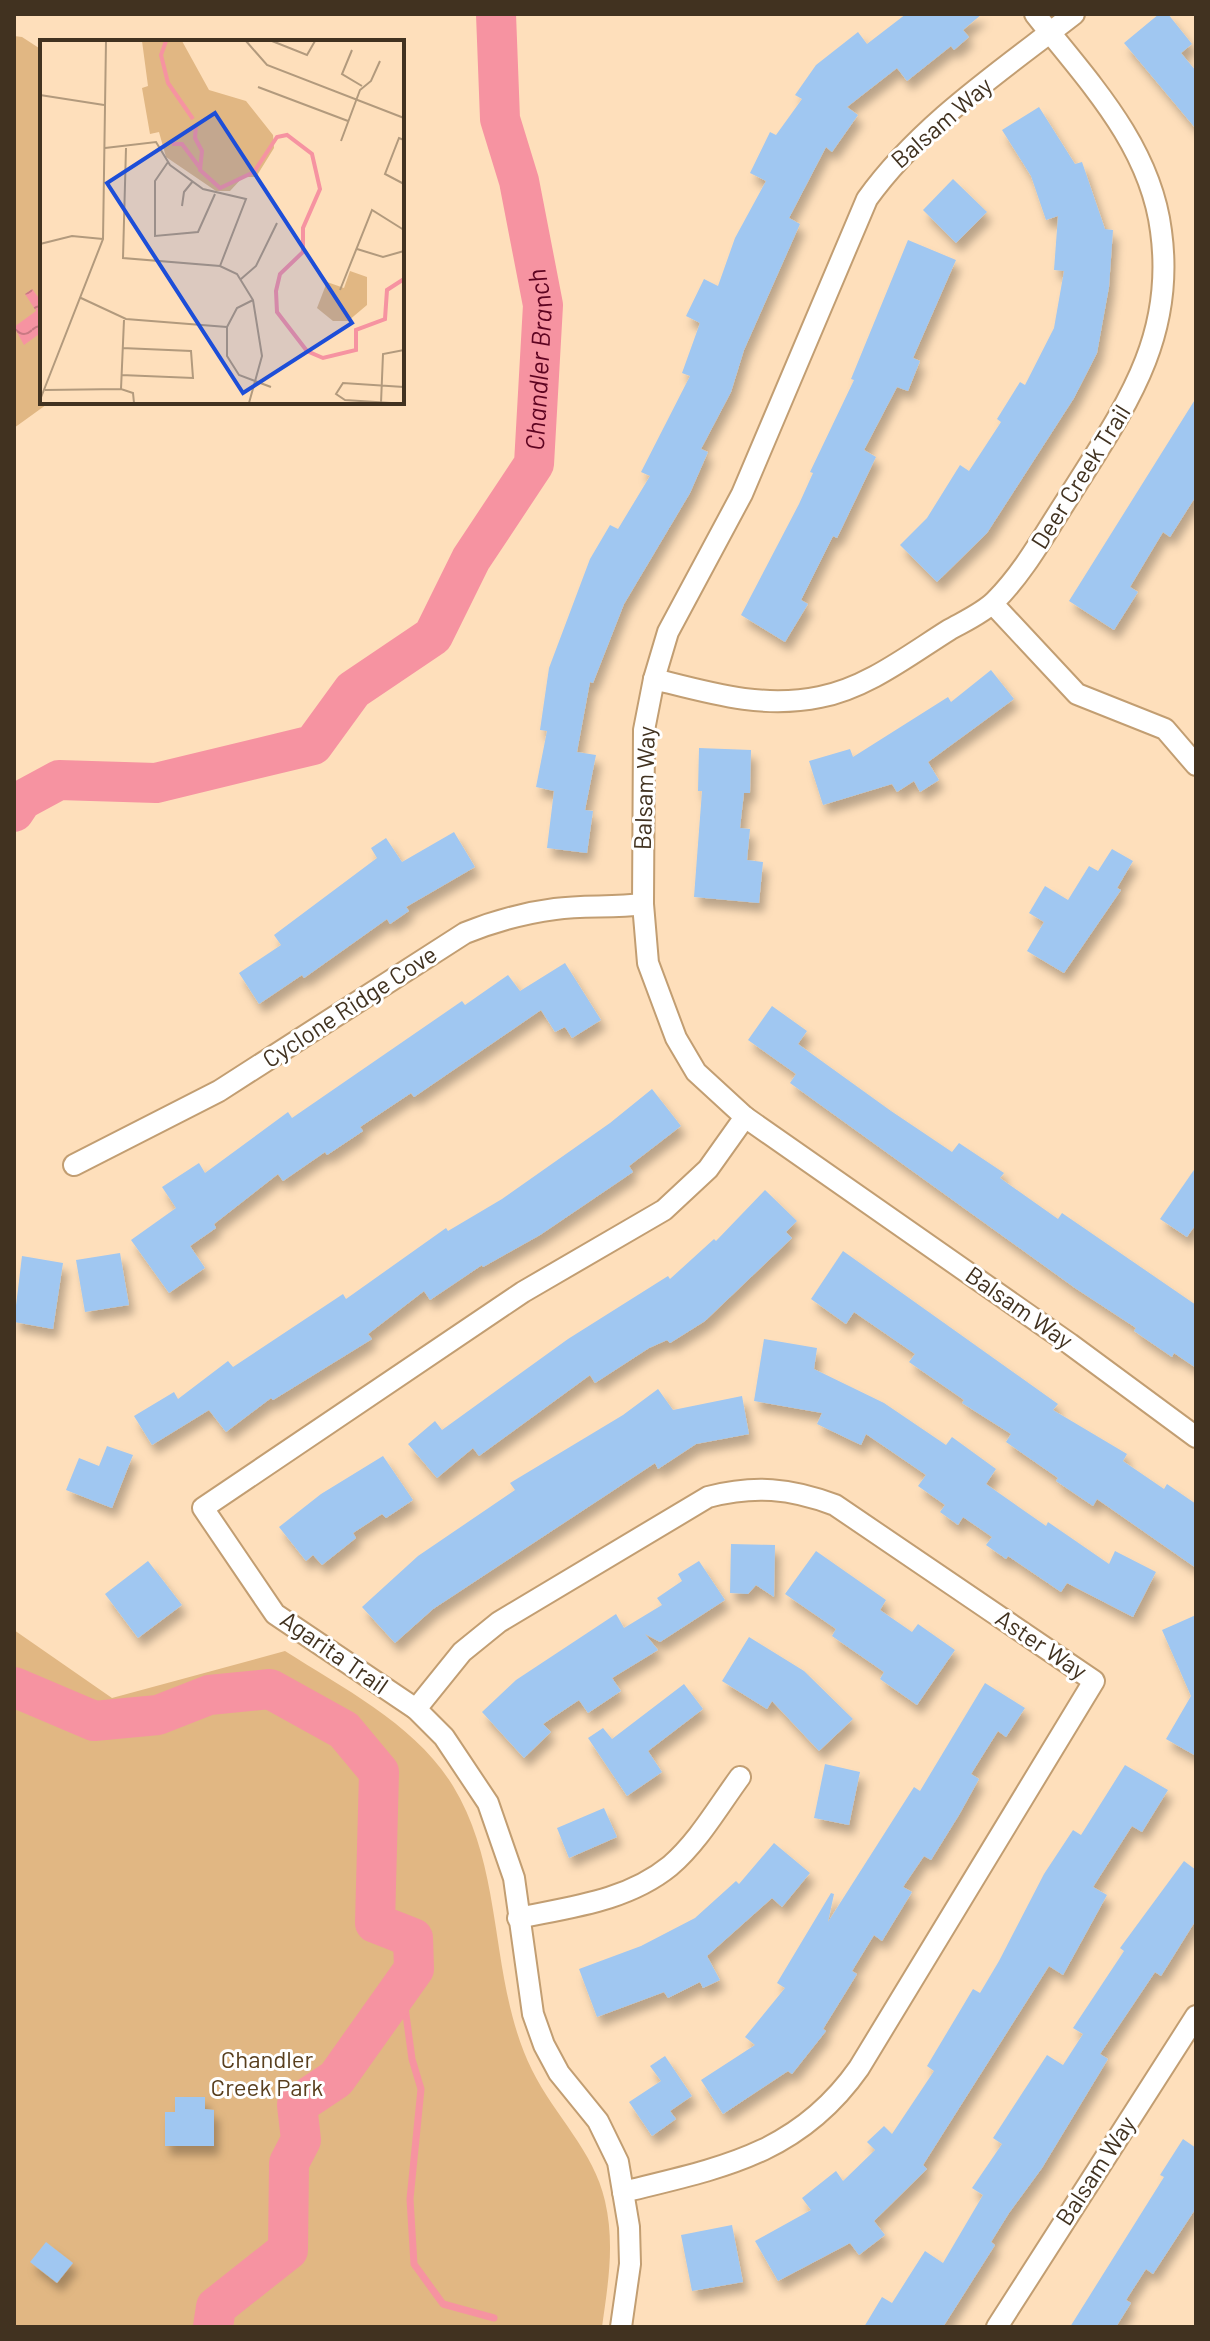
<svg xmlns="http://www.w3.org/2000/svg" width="1210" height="2341" viewBox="0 0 1210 2341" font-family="Barlow,sans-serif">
<defs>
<pattern id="water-waves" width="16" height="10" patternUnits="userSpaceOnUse" patternTransform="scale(2)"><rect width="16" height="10" fill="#f693a1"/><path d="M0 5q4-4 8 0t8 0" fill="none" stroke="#c97983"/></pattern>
<filter id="shadow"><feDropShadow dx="5" dy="9" stdDeviation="4" flood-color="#0004"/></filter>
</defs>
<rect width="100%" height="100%" fill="#fedfbb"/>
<g fill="#e1b783">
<polygon points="14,36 22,37 42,50 42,402 50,402 14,428"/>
<path d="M14 1630 112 1698 285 1651C344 1689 415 1724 453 1786 506 1873 488 1981 532 2070 554 2115 594 2151 605 2201 615 2244 608 2284 602 2327H14Z"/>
</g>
<polygon fill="url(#water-waves)" points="32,289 42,302 42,332 24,345 14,327 36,311 25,294"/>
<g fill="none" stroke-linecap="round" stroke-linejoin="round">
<polyline stroke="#f693a1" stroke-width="7" points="402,1985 412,2059 421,2089 410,2199 414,2264 443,2304 494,2318"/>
<g stroke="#f693a1" stroke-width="40">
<path id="s1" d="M14 812 22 800 59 780 156 783 313 745 353 690 433 636 471 559 534 464 543 305 519 181 500 119 496 14"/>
<polyline points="14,1687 94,1721 158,1715 209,1695 270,1689 344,1730 379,1772 375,1923 413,1938 414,1969 336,2079 297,2105 301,2140 289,2163 288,2250 216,2307 213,2327"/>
</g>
</g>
<g fill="#a0c7f1" filter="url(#shadow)">
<polygon points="906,14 982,14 963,30 969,37 954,50 951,46 907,81 897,68 847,107 858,115 832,152 826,147 789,218 800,224 744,350 731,392 701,449 708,452 690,493 624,604 593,683 590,682 577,752 596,755 585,810 593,811 587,853 547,848 554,791 536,787 547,731 540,730 549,668 590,559 610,525 618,529 650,476 641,472 690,376 682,373 700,323 686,316 704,279 718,286 735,238 766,181 750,173 770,132 776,135 802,99 795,95 816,65 858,32 867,44"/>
<polygon points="1159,14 1168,14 1192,44 1181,53 1196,71 1196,129 1124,43"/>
<polygon points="1039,107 1075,164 1082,162 1105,229 1113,230 1109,287 1097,353 1074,398 987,533 937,582 900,545 927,518 960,465 969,471 1001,422 997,419 1020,382 1025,385 1054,328 1064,271 1054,270 1058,216 1046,220 1031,176 1002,130"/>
<polygon points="953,179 987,212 956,243 923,210"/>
<polygon points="908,240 956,260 913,358 920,361 908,391 897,387 864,450 876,457 837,538 833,536 801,600 808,604 785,642 741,615 799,504 813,473 810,472 854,380 851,379"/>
<polygon points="1196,398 1196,496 1170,537 1163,532 1130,587 1138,592 1114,630 1069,601"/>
<polygon points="991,670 1014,699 928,762 939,780 920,792 914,781 897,792 892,784 823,805 809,761 850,749 853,757 948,697 951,702"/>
<polygon points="699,748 751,750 750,793 744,793 740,828 750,829 747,860 763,862 759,903 694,897 702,791 698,791"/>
<polygon points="454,832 475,867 406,907 409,911 390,924 387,919 304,978 302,975 259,1004 239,973 281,945 274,935 377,858 371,848 386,838 402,862"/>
<polygon points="1112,849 1133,861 1117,888 1121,890 1064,973 1027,951 1044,922 1029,913 1045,886 1068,900 1089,866 1098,871"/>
<polygon points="565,963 601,1020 572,1038 565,1027 555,1032 541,1010 414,1097 411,1093 360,1127 363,1131 327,1155 325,1152 283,1181 278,1174 214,1224 216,1228 190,1246 205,1268 169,1293 131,1240 176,1208 162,1187 199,1163 205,1173 288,1112 292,1118 462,1001 465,1005 508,975 520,991"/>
<polygon points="772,1006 807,1031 798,1044 891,1111 952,1152 959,1143 1004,1173 1000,1178 1058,1219 1062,1213 1196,1305 1196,1368 1174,1353 1172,1357 1134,1331 1136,1328 1075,1288 790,1083 796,1074 748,1040"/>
<polygon points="652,1089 681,1126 629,1166 633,1172 540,1235 483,1267 482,1265 430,1300 424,1291 368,1334 372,1339 273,1400 271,1398 226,1432 209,1410 152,1445 134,1416 174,1392 178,1399 228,1361 233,1367 343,1294 346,1299 446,1228 448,1231 502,1199 610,1123"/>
<polygon points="1196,1167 1196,1224 1187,1237 1160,1219"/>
<polygon points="765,1190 797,1221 786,1232 792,1238 705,1321 670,1343 667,1340 649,1348 595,1383 590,1375 479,1456 473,1448 437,1478 408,1444 435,1421 442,1430 568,1339 668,1276 670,1279 714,1239 716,1241"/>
<polygon points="843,1251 1058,1404 1053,1410 1127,1454 1123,1461 1164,1489 1167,1484 1196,1504 1196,1568 1097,1499 1093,1506 1056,1481 1058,1478 1006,1442 1011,1434 962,1403 964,1400 909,1362 915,1354 854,1312 846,1324 811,1299"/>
<polygon points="120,1253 129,1305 85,1312 76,1260"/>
<polygon points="22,1256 63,1263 53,1329 14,1322"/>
<polygon points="764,1339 817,1348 814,1369 884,1403 946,1445 952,1437 996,1469 986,1484 1046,1526 1048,1522 1109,1564 1115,1551 1156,1572 1133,1617 1067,1583 1061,1592 1008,1556 1006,1559 986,1545 992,1537 963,1517 958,1525 940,1512 945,1505 918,1486 926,1475 866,1434 861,1445 817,1424 822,1413 754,1401"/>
<polygon points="658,1389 673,1410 742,1396 749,1434 696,1444 658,1469 655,1463 433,1609 395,1643 362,1607 418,1556 515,1490 510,1483 623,1415"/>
<polygon points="107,1446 133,1455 112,1508 66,1490 79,1458 99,1466"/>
<polygon points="383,1456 413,1500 386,1518 382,1514 353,1533 356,1538 322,1565 313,1555 306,1561 279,1527 321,1494"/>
<polygon points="731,1544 775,1545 774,1597 756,1585 748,1594 730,1593"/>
<polygon points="816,1551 886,1600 880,1610 912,1632 918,1624 955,1650 917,1705 880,1679 884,1672 832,1636 836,1629 785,1594"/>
<polygon points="148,1561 182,1605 138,1638 105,1594"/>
<polygon points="699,1561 725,1600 660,1642 645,1634 658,1650 612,1678 621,1691 588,1713 579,1700 543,1724 551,1732 524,1758 482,1712 516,1680 616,1614 624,1628 662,1605 657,1598 682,1581 678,1574"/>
<polygon points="1196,1615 1196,1756 1166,1739 1191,1696 1162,1630"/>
<polygon points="749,1637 804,1671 853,1719 819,1751 772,1701 767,1709 722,1681"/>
<polygon points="985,1683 1025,1708 1006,1737 998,1731 971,1774 979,1779 959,1815 931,1860 924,1856 903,1887 912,1892 882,1941 874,1935 852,1971 857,1974 823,2029 826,2031 792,2074 788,2071 723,2114 701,2080 755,2045 745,2037 785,1988 777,1983 831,1893 834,1894 828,1922 914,1787 920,1791"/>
<polygon points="684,1684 703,1709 648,1751 662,1772 627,1796 588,1738 603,1728 612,1739"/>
<polygon points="825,1764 860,1772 849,1825 814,1818"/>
<polygon points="1125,1765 1168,1790 1142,1832 1132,1826 1093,1887 1107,1895 1063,1975 1049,1966 923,2165 927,2169 874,2221 885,2235 859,2255 850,2243 778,2281 755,2241 811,2210 802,2198 836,2171 843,2181 875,2150 867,2142 884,2126 892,2134 934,2071 927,2066 973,1989 980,1993 999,1961 1044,1874 1073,1830 1081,1835"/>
<polygon points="604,1808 617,1837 569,1858 557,1828"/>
<polygon points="774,1843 810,1873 782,1907 772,1898 707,1956 720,1980 703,1988 700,1982 668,1998 664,1992 597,2017 579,1969 641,1946 695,1918 736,1881 739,1884"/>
<polygon points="1184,1861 1196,1870 1196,1920 1161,1976 1155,1972 1100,2054 1108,2059 1042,2168 1009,2213 991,2242 995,2245 943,2327 864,2327 882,2297 892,2303 925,2251 943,2263 983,2195 972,2188 1002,2144 993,2138 1047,2055 1063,2065 1083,2034 1073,2028 1124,1951 1120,1948"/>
<polygon points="665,2056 692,2096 670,2111 676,2119 652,2136 629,2102 661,2081 650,2066"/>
<polygon points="175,2097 205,2097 205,2109 214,2110 214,2146 165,2146 165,2112 175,2112"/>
<polygon points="1183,2139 1196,2148 1196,2208 1153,2274 1146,2269 1126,2300 1131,2303 1116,2327 1070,2327 1164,2177 1160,2175"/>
<polygon points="732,2225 743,2282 692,2291 681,2235"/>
<polygon points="46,2242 73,2263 57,2283 30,2262"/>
</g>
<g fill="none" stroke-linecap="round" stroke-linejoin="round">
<defs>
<g id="minor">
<path d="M1074 14C1001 71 921 124 867 199L742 494 668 632 654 679 644 730 643 904 648 963 676 1038 696 1072 745 1117 1070 1344 1196 1437"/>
<polyline points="993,604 1077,694 1165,729 1196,765"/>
<path d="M654 679C710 693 762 709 820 697 867 688 909 655 949 630 963 622 983 613 995 601 1025 571 1045 533 1068 498 1123 410 1176 340 1161 231 1150 144 1087 80 1035 14"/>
<path d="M74 1165 219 1091 465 933C495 921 524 913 555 909 584 905 613 908 643 904"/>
<path d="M416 1709 462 1652 499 1622 708 1497C754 1485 790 1488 835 1505L1094 1681 859 2068C798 2155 720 2168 623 2192"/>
<path d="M518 1918C571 1907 627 1901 670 1866 698 1842 718 1807 740 1777"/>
<polyline points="621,2327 630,2264 629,2227 618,2162 598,2121 559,2073 544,2045 533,2014 514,1878 488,1803 444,1737 416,1709 275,1614 203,1508 523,1292 664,1210 708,1169 745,1117"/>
<polyline points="997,2327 1196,2016"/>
</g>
</defs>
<use href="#minor" stroke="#c29e72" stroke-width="24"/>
<use href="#minor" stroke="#fff" stroke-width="20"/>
</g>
<g text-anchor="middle" stroke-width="6" stroke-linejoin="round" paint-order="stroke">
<g font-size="24" fill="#413220" stroke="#fff">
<text transform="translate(942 123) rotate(-41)" y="8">Balsam Way</text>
<text transform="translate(1081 477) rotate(-58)" y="8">Deer Creek Trail</text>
<text transform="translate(645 788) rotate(-88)" y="8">Balsam Way</text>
<text transform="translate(350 1007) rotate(-33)" y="8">Cyclone Ridge Cove</text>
<text transform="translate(1019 1308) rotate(35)" y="8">Balsam Way</text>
<text transform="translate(1041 1645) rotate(34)" y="8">Aster Way</text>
<text transform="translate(334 1653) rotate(35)" y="8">Agarita Trail</text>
<text transform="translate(1096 2171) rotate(-57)" y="8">Balsam Way</text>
</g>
<g font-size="24" fill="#593f1e" stroke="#fff">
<text x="267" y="2068">Chandler<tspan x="267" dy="28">Creek Park</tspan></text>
</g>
<g font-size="26" font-style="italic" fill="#5e0421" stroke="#fff">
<text dy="9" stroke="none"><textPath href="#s1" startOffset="784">Chandler Branch</textPath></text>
</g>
</g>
<g transform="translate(40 40)">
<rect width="364" height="364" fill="#fedfbb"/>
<path d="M102 1H142L169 50 206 61 233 95 234 108 216 137H203L190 151H176L126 117 119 92 110 94 102 48 108 46ZM310 231 327 237V265L308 281H293L277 268 287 242 304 248Z" fill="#e1b783"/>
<path fill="none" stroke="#f693a1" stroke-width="4" d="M126 1 121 15 128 43 153 79M156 85 155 98 162 111 160 130 180 148 214 132 237 97 247 95 272 114 280 149 263 188V212L240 234 236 251 237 272 267 311 283 318 316 310V290L345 279 347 250 364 239M132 104H142L160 128"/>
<path fill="none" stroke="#b29a7d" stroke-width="2" d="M206 1 227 25 364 78M232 1 267 15 275 1M312 10 302 34 322 46M218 47 308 81M0 55 64 65M364 100 359 98 345 134 364 144M301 101 320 50 331 41 340 21M65 108 116 102 130 125 163 149 206 159 180 226M86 108 83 218 180 226 197 234 213 260 222 316 209 363M128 122 115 141V196L158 192 175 154M142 166 144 152 153 141M0 204 32 196 63 199M317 209 343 217 364 211M201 239 216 226 237 183M300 250 332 170 364 190M41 258 86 279 187 287M213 260 197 268 187 287V316L199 335 231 347M81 335 153 338 151 311 82 308M81 349 84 280M5 350 81 349 93 353 94 363M0 360 63 199 66 1M341 363 343 314 364 310M351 363 305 360 296 354 303 343 364 347"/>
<path fill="#1d4ed8" fill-opacity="0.15" stroke="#1d4ed8" stroke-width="4" d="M175 73 312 283 203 353 67 143Z"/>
<rect width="364" height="364" fill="none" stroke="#413220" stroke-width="4"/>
</g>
<rect width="1210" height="2341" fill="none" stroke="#413220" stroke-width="32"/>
</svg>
